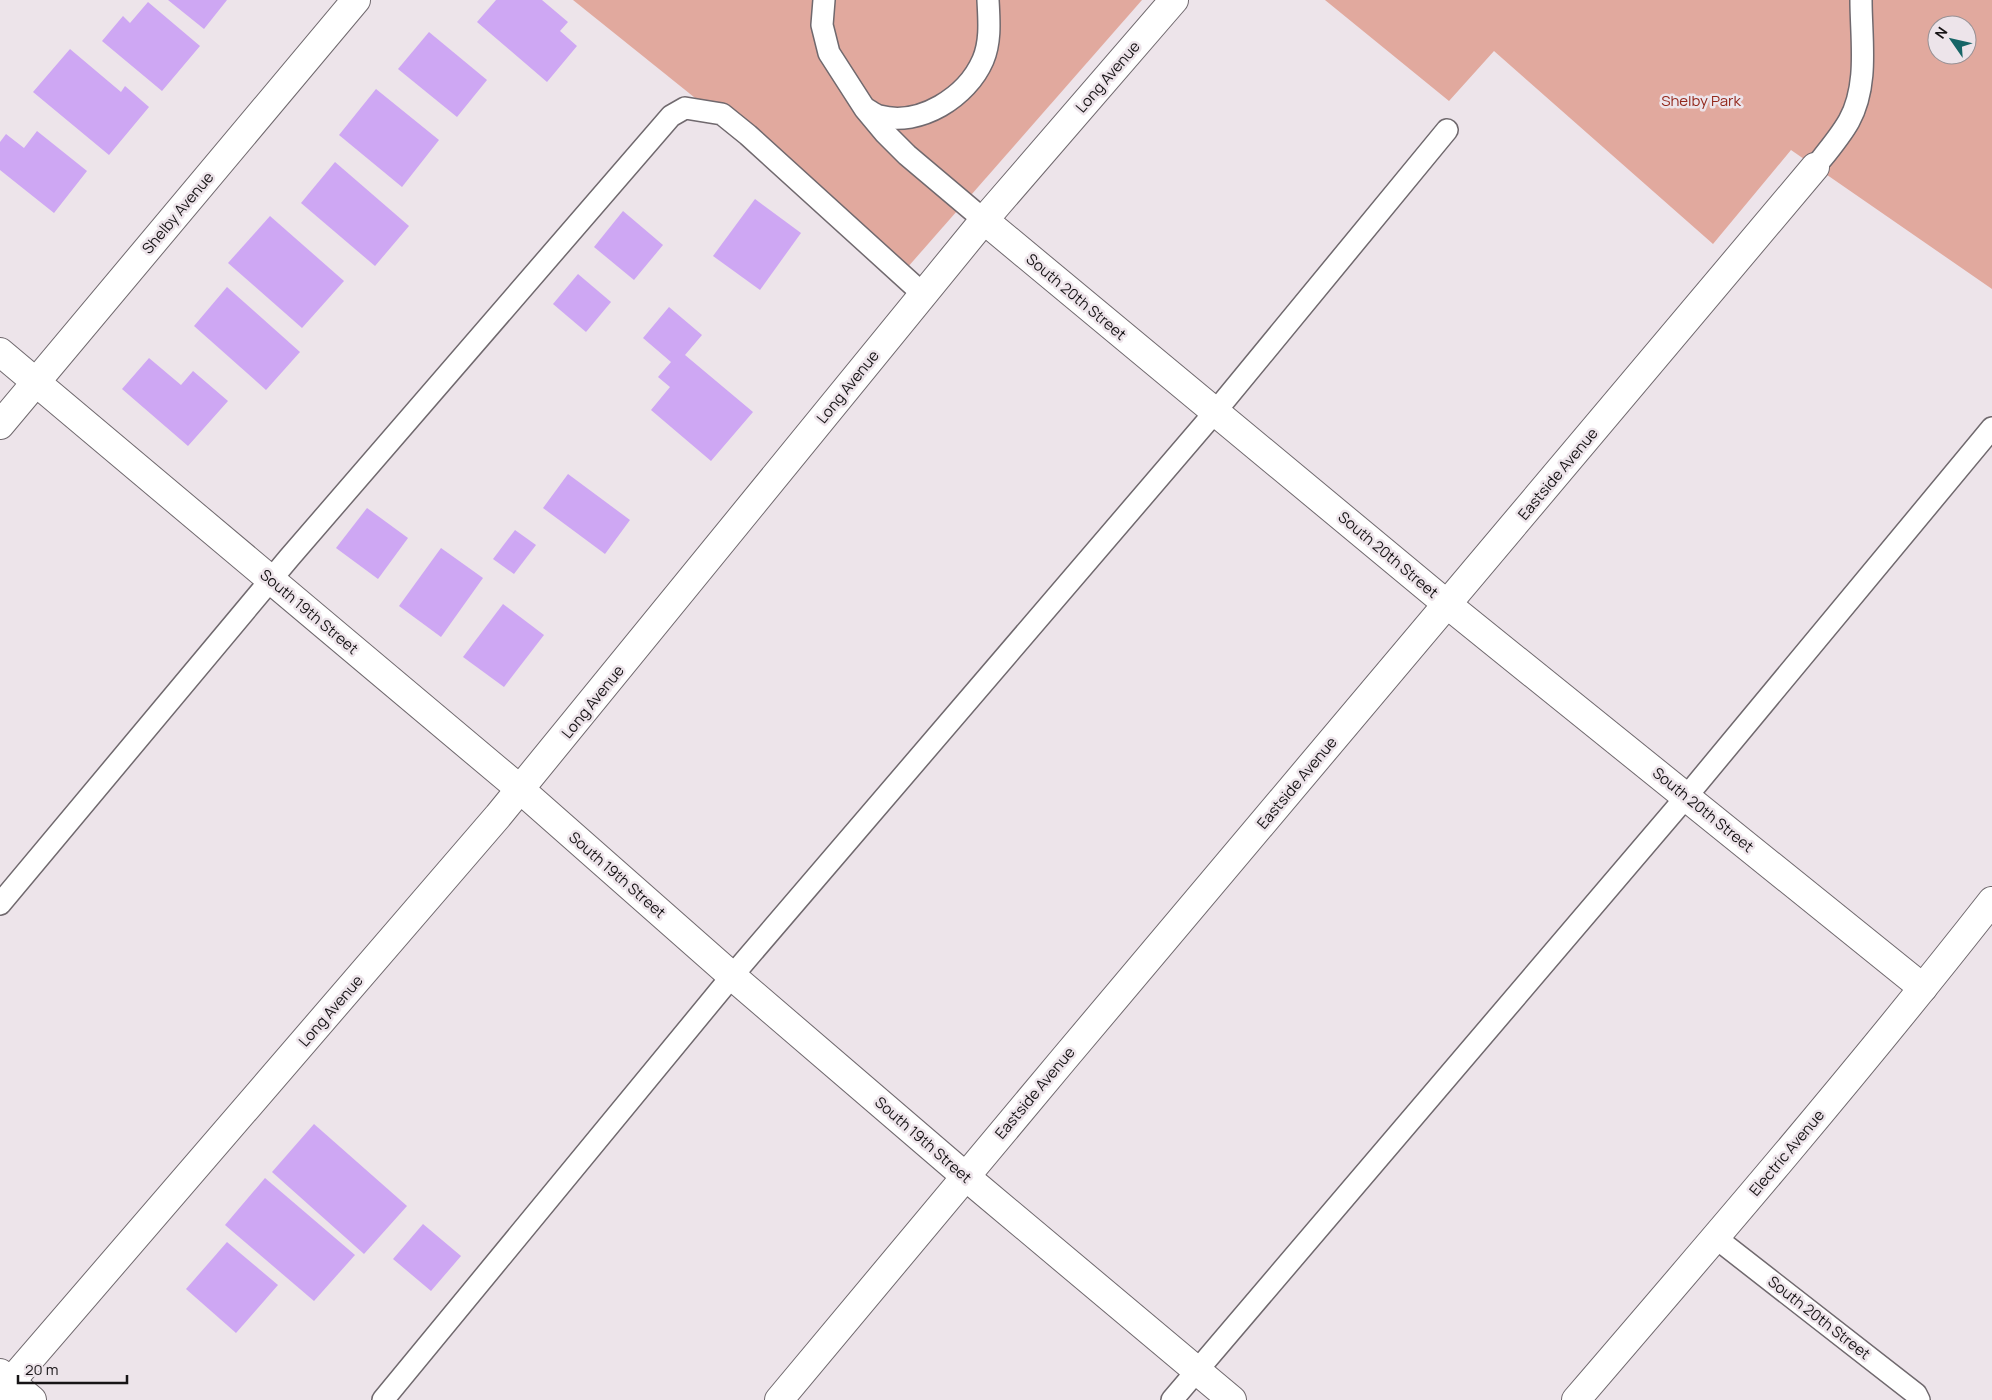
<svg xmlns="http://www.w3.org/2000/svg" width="1992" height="1400" viewBox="0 0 1992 1400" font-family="Manrope,sans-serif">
<rect width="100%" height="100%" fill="#ede4ea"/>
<g fill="#e1a99e" fill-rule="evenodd">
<polygon points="573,0 1142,0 907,268"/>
<path d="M1325 0H1992V289L1791 150 1713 244 1494 51 1449 101ZM1937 25H1967V55H1937Z"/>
</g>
<g fill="#cea7f3">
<polygon points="168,0 227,0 204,29"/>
<polygon points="496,0 542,0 568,22 560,31 577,46 547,82 477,22"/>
<polygon points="148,2 200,46 162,91 102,41 123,16 130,23"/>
<polygon points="429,32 487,80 457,117 398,69"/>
<polygon points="70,49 121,92 125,86 149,107 109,155 33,92"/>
<polygon points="376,89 439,140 402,187 339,135"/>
<polygon points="37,131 87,171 54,213 0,170 0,142 6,134 24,148"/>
<polygon points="335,162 409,226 375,266 301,203"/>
<polygon points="755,199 801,233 760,290 713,256"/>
<polygon points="623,211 663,245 634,280 594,247"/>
<polygon points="270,216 344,281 302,328 228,263"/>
<polygon points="578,274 611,302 586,332 553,304"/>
<polygon points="227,287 300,352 266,390 194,326"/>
<polygon points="669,307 702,335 685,355 753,412 711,461 651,410 670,387 658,377 671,362 643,338"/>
<polygon points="149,358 181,385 193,371 228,401 188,446 122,389"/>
<polygon points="568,474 630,520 605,554 543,508"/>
<polygon points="367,508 408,538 378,579 336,548"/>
<polygon points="515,530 536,545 514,574 493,559"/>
<polygon points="441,548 483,578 441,637 399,606"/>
<polygon points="503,604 544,635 504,687 463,657"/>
<polygon points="314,1124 407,1206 364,1254 272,1172"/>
<polygon points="265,1178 355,1255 314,1301 225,1225"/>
<polygon points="423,1224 461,1256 431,1291 393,1259"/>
<polygon points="227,1242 278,1285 236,1333 186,1289"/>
</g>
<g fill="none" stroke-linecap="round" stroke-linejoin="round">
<defs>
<g id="service">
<polyline points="824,0 822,25 829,53 865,109 885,133 907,155 984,220"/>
<path d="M866 109C870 111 875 115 879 116 920 127 967 97 983 60 991 41 989 20 988 0"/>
<path d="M1815 167C1827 152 1840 137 1849 121 1869 85 1861 39 1861 0"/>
<polyline points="0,904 289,558 671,116 685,108 722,114 748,135 923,294"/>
<polyline points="1716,1238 1916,1394 1919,1400"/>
<polyline points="383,1400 732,976 1215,412 1447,130"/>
<polyline points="1172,1400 1686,797 1992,428"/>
</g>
<g id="minor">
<polyline points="984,220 1448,605 1923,988"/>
<polyline points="0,352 521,790 732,976 965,1176 1232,1400"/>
<polyline points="0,1373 32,1400"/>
<polyline points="0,1394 498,816 984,220 1174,0"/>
<path d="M779 1400C1122 987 1470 578 1815 167"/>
<path d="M1576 1400C1717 1236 1858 1072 1992 901"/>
</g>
<polyline id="tertiary" points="0,425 356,0"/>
</defs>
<use href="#service" stroke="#70696e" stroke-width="24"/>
<use href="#minor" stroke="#70696e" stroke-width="30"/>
<use href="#tertiary" stroke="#70696e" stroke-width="30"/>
<use href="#service" stroke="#fff" stroke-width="21"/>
<use href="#minor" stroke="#fff" stroke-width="28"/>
<use href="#tertiary" stroke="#fff" stroke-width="28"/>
</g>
<g text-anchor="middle" stroke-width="5" stroke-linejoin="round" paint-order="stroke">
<g font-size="15" fill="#171416" stroke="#ede4ea">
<text transform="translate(1108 77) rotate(-49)" y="5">Long Avenue</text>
<text transform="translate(178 213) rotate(-50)" y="5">Shelby Avenue</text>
<text transform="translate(1076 297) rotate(40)" y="5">South 20th Street</text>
<text transform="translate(848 387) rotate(-51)" y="5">Long Avenue</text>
<text transform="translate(1558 474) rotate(-50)" y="5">Eastside Avenue</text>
<text transform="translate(1388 555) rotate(40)" y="5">South 20th Street</text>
<text transform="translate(309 612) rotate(40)" y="5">South 19th Street</text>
<text transform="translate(593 702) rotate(-51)" y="5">Long Avenue</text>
<text transform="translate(1297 783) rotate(-50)" y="5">Eastside Avenue</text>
<text transform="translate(1703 810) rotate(39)" y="5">South 20th Street</text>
<text transform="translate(617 875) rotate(41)" y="5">South 19th Street</text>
<text transform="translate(331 1011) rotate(-49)" y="5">Long Avenue</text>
<text transform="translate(1035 1093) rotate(-50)" y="5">Eastside Avenue</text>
<text transform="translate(923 1140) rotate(41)" y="5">South 19th Street</text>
<text transform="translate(1787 1153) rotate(-50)" y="5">Electric Avenue</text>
<text transform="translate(1819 1318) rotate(38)" y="5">South 20th Street</text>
</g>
<g font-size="15" fill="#93291d" stroke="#ede4ea">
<text x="1701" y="106">Shelby Park</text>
</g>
</g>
<g transform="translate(1952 40) rotate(304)"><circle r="24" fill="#ede4ea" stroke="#979195"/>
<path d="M0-4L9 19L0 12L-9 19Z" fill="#176567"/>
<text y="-8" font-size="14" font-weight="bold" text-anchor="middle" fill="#171416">N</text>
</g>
<path d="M18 1375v8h109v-8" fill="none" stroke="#171416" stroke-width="2.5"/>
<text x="25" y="1375" font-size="15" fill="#171416" stroke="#ede4ea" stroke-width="4" paint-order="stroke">20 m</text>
</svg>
